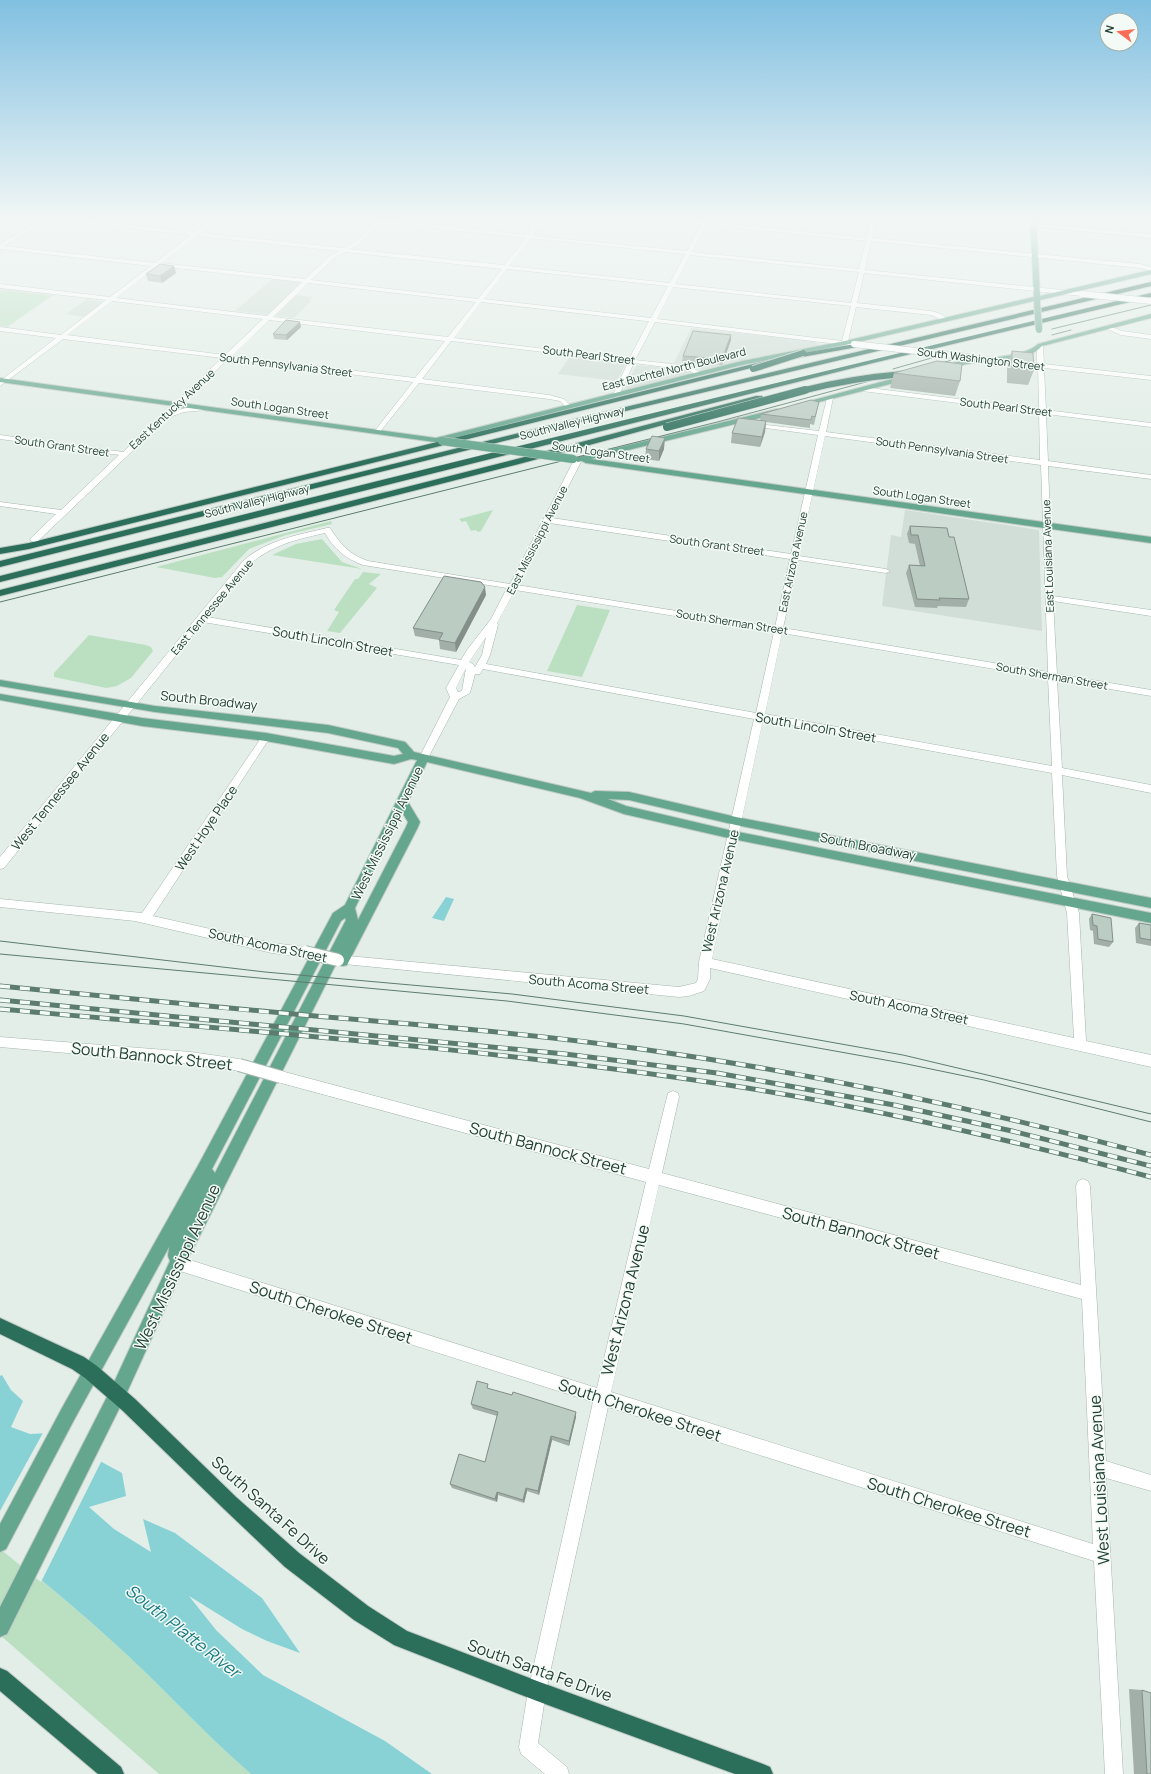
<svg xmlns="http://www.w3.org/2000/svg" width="1151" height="1774" viewBox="0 0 1151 1774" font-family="Manrope,sans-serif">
<rect width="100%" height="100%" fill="#e3eee8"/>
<g fill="#d1ded7">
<polygon points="272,279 301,283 290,294 313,297 309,301 311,301 294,318 235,311"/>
<polygon points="0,288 54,295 6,328 0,327"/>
<polygon points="87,299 104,302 84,317 66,314"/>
<polygon points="691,328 813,341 820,345 710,369 702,370 695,366 674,363"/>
<polygon points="571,355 621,361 626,363 617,381 558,374"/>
<polygon points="637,365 687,370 691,373 689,375 626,389 624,387"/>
<polygon points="905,510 1039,530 1042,631 882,606 891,535 901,537"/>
</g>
<g fill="#bbe0c1">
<polygon points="5,291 50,296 8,326 0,325 0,306 2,304 0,304 0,294"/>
<polygon points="493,510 481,531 478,532 476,530 471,531 466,521 462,522 459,519"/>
<polygon points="331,521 332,524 286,535 249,549 222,577 215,578 156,567"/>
<polygon points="322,539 342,562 362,569 272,555 296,544"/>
<polygon points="363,572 381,574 369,584 377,588 340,633 327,631 339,612 334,610 355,579 358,579"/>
<polygon points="577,605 610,610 582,677 547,671"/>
<polygon points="89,635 146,645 151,647 153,651 131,678 117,686 106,688 54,677 54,673"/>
<path d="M0 1546C50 1587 100 1628 146 1673 181 1707 214 1742 251 1774H159L0 1635Z"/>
</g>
<g fill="#88d2d6">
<polygon points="446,897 454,899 444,921 432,918"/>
<path d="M2 1375 11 1390 23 1401 11 1427 30 1434 48 1433 122 1473 126 1496 89 1507 114 1529 151 1552 143 1519 175 1533 262 1598 300 1653 267 1641 242 1629 189 1596 216 1630 263 1675 385 1741 432 1774H251C214 1742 181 1707 146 1673 100 1628 50 1587 0 1546V1376Z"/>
</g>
<polygon fill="#e3eee8" points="44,1431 49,1431 102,1460 41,1582 0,1549 0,1511"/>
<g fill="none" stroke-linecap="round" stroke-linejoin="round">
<defs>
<g id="minor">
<path d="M45 218H63L195 232 214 218H219L201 233 344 248 354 243 376 222 347 218 379 220 385 218V220L528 235 541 218H546L533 236 687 251 701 224 650 218 703 221 704 218H709L707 222 867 238 871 218H876L872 238 1140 264 1151 267V271L1140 268 871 241 865 270 1082 292 1085 294 1082 296 864 273 857 303 931 311 941 314 947 319 944 321 931 315 856 307 848 341 856 343V345L854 346 655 322 635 360 690 366 702 374 699 376 688 370 634 363 619 395 616 397 613 395 628 362 451 341 422 379 549 395 564 399 572 407 567 408 560 401 549 399 419 383 379 433 377 434 374 432 413 382 228 359 173 412C182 408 199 404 207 409L206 410 184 412 167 418 37 542H34L30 540 31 538 56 514 0 506V502L61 510 119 455 0 439V435L123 452 222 358 63 339 0 386V381L56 338 0 331V327L61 335 106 300 0 288V284L110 297 151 266 0 249V244ZM51 220 191 235 155 263 4 246 42 223ZM382 223 526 238 504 265 350 249 358 245ZM706 225 866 241 859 269 692 252ZM197 236 339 251 331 255 305 279 161 263ZM531 238 685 254 670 283 509 266ZM345 252 502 269 478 299 311 280 335 257ZM690 255 859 272 851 303 675 284ZM157 266 302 282 267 316 116 298ZM507 269 668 286 651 318 484 299ZM308 283 476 302 448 337 273 317ZM673 287 851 306 842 341 657 319ZM112 301 263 319 225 355 67 335ZM481 302 646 321H649L629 359 454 338ZM269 320 445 341 415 378 232 356Z"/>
<polygon points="950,218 971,218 1151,234 1151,238"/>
<polygon points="1107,325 1122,331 1151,335 1151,339 1121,335 1105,328 1104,327"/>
<path d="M1040 343 1043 345 1044 364 1151 376V380L1044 368 1046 410 1151 423V427L1046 414 1048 461 1151 475V479L1048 466 1053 596 1151 610V616L1053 601 1057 674 1151 690V696L1057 680 1062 768 1151 785V793L1062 775 1067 876 1079 913 1086 1041 1151 1055V1067L710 968V979L704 991 689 996 679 997 334 963 332 960 334 957 338 955 679 987 696 983 698 979 699 962 754 719 483 669 480 674H475L470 693 459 699 427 760H421L419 758 450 697 446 688 459 665 203 622 4 868 0 869V857L244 560C268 540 297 535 327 528H330C340 544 350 555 368 561L510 584 574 460 578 458 582 460 552 518 791 554 818 435 751 426 749 425V423L819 431 827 398 830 396 833 398 826 432 1040 460 1039 413 862 391 859 389 862 387 1039 409 1038 367 970 359 967 357 970 355 1037 363V345ZM825 436 1041 465 1048 672 783 628 798 560 886 573 890 571 886 569 799 556ZM549 523 790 559 775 627 517 585ZM325 533C334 549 346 559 363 565L507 588 491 619 467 650 461 660 207 617 250 564C272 545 297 539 325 533ZM515 590 774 632 756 713 486 664 490 655 498 625 497 623ZM782 633 1048 678 1052 766 765 714ZM486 637 482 655 475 667 473 664 469 662ZM466 668 462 691 458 692 456 688ZM763 720 1052 773 1057 876 1067 913 1074 1038 712 959Z"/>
<polygon points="266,734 269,735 271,737 269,739 153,916 272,943 305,947 309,949 311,952 309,955 305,957 272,953 135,921 0,907 0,899 142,913 263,735"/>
<polygon points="0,1037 191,1052 239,1059 243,1061 245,1065 243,1069 239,1071 191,1064 0,1047"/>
<path d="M281 1071 649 1169 668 1093 673 1091 678 1093 679 1097 662 1173 1081 1285 1076 1186 1078 1181 1083 1179 1088 1181 1090 1186 1106 1461 1151 1475V1491L1106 1478 1123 1774H1105L1094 1561 608 1407 546 1691 538 1743 567 1767 569 1774H545L521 1754 519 1747 528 1691 593 1402 177 1270 172 1268 170 1263 172 1258 177 1256 597 1388 646 1182 281 1083 277 1081 275 1077 277 1073ZM659 1185 1082 1299 1093 1544 611 1392Z"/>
</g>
<g id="major">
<polygon points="1030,218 1036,218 1040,296 1151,270 1151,274 1040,300 1040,303 1037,305 1035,304 1034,301 845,345 742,365 445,440 445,443 442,443 0,382 0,378 436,438 742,361 845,341 1034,297"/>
<path d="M1151 314V318L1042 346C1026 363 995 360 973 363 963 364 952 368 942 370L939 368C943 365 950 364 956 362 978 357 1023 359 1038 344Z"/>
<polygon points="907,375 910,375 910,379 799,407 795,405"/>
<polygon points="777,409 781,411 780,413 591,459 1151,537 1151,543 586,463 582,461 578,462 574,460 575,458"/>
<path d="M0 680 155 706 328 725 405 742 414 752 591 793 595 791 629 792 736 817 1151 898V908L736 825 629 800 608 799 626 806 733 831 1151 913V923L733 839 624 814 580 798 427 762 408 802 420 822 418 827 347 965 343 966 339 965 337 962 183 1269 123 1401 7 1634 0 1637V1607L111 1389 170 1261 168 1256 169 1247 74 1420 6 1549 0 1552V1524L62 1408 200 1162 333 913 345 905 417 760 411 759 394 764 266 741 142 726 0 700V694L142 718 266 733 394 756 403 754 398 748 328 733 155 712 0 686ZM402 812 408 822 406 827 358 920 355 908ZM345 918 346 920 215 1173 212 1169 341 921Z"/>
</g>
<g id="highway">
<polygon points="1151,282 1151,286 592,419 0,567 0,561 592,415"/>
<path d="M1151 293V297L873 363 0 582V576C383 479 767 384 1151 293Z"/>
<polygon points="861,343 864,345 863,346 791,359 788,357 791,355"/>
<polygon points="769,360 772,362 771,363 29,549 0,554 0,548 29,543"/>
<polygon points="756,396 762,396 763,398 519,464 0,596 0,590 513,460"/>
<polygon points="0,1318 84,1357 97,1366 135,1399 236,1497 299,1553 368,1606 407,1631 537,1681 763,1764 770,1767 773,1774 735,1774 537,1701 394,1645 354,1620 285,1567 224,1509 123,1411 85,1378 72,1369 0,1334"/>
<polygon points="0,1668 7,1671 121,1767 124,1774 98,1774 0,1691"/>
</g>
</defs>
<use href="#minor" stroke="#a5b6af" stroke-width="1"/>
<use href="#major" stroke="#c1cac6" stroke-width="2"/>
<use href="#highway" stroke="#c1cac6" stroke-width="2"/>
<use href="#minor" fill="#fff" fill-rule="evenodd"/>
<use href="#major" fill="#65a68e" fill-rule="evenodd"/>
<use href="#highway" fill="#2b6e5a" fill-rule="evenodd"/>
<g stroke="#5c7c70" stroke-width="1">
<polyline points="1052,329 1151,305"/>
<polyline points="1052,335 1071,330"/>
<polyline points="932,365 953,360"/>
<polyline points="893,369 935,357"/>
<polyline points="0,602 721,421 903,372"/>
<polyline points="0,941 265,972 512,994 684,1016 903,1055 1151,1114"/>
<polyline points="0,954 507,1001 684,1024 902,1063 984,1080 1151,1122"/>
</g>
<defs>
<g id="rail">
<path d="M0 986C105 996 210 1007 315 1016 424 1025 533 1034 641 1049 813 1073 983 1110 1151 1155"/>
<polyline points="0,1000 565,1054 717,1073 894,1105 1012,1131 1151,1166"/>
<path d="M0 1009C243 1031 487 1048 728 1085 871 1107 1011 1140 1151 1177"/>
</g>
</defs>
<use href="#rail" stroke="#5c7c70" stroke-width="5"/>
<use href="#rail" stroke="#f4faf6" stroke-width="3.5" stroke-dasharray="10" stroke-linecap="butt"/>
<defs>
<g id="minor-bridge-far1">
<polyline points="1082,294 1151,301"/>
<polyline points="854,344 970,357"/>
</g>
<g id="minor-bridge">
<polyline points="305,952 338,960"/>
<polyline points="239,1065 281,1077"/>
</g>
<polyline id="major-bridge-far1" points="1037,303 1039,330"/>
<polyline id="major-bridge" points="442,441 573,459"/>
<g id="highway-bridge-far1">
<polyline points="753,369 803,353"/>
<path d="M801 391C836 382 867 377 903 374"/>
</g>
<polyline id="highway-bridge" points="667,427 805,390"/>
</defs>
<use href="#minor-bridge-far1" stroke="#a5b6af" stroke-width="7" stroke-linecap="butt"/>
<use href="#minor-bridge" stroke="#a5b6af" stroke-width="14" stroke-linecap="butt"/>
<use href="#major-bridge-far1" stroke="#c1cac6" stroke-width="8" stroke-linecap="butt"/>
<use href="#major-bridge" stroke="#c1cac6" stroke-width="9" stroke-linecap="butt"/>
<use href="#highway-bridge-far1" stroke="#c1cac6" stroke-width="8" stroke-linecap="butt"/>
<use href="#highway-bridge" stroke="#c1cac6" stroke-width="9" stroke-linecap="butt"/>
<use href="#minor-bridge-far1" stroke="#fff" stroke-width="6"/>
<use href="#minor-bridge" stroke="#fff" stroke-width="12"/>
<use href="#major-bridge-far1" stroke="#65a68e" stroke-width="6"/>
<use href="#major-bridge" stroke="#65a68e" stroke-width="8"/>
<use href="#highway-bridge-far1" stroke="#2b6e5a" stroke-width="6"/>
<use href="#highway-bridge" stroke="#2b6e5a" stroke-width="8"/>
</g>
<g fill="#a1afa8">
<polygon points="174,266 176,273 162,283 148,281 146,274"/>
<polygon points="301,327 287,340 274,339 273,334"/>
<polygon points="731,335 731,340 722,365 682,361 683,356"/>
<polygon points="1012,351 1034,370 1028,385 1007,383 1007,366"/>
<polygon points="894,373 960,381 955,396 890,388"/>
<polygon points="819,402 814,425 810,424 810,428 766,422 765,432 760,447 731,443 732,433 760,421 761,414"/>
<polygon points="646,449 664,449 659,461 645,459"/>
<polygon points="910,526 949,537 969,599 966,607 938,606 937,608 915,607 906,573 909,565 920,566 915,544 909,543 907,534"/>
<polygon points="486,595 456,652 440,649 439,640 415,636 413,628"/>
<polygon points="1092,914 1113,942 1109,947 1094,944 1093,931 1090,930 1089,919"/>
<polygon points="1139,923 1151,925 1151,946 1136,943 1135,928"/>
<polygon points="490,1389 512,1395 576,1412 576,1417 569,1446 552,1440 539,1495 527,1491 524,1503 498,1495 497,1502 452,1488 450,1484 485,1462 497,1416 473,1409 471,1404"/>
<polygon points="1129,1689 1142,1690 1151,1774 1134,1774"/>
</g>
<g fill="#838f88">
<polygon points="174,266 176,273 162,283 160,276"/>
<polygon points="300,322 301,327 287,340 286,335"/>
<polygon points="731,335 731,340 722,365 722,359"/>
<polygon points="766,421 765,432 760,447 762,437"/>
<polygon points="665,438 664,449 659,461 659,451"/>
<polygon points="485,587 486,595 456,652 455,643"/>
<polygon points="576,1412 576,1417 569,1446 569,1441"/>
<polygon points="551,1436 552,1440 539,1495 538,1491"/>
<polygon points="526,1488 527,1491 524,1503 523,1500"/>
<polygon points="497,1492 498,1495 497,1502 495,1499"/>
</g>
<g fill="#bbccc3" stroke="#838f88">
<polygon points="160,264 174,266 160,276 146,274"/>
<polygon points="286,320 300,322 286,335 273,334"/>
<polygon points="693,331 731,335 722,359 683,356"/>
<polygon points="1012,351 1033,353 1034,370 1012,368"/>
<polygon points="937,361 962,364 960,381 894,373"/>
<polygon points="811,400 819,402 815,417 812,416 811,420 761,414"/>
<polygon points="738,418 766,421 762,437 732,433"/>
<polygon points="652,436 665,438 659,451 646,449"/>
<polygon points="910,526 947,528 949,537 954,537 969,599 939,598 940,600 917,599 909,565 925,566 918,535 911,535"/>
<polygon points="444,576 481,582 485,587 455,643 439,640 443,633 413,628"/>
<polygon points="1092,914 1111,918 1113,942 1098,939 1097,926 1093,925"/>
<polygon points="1139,923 1151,925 1151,940 1140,938"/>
<polygon points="477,1381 488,1384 487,1388 512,1395 513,1392 576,1412 569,1441 551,1436 538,1491 526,1488 523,1500 497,1492 495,1499 450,1484 459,1454 485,1462 498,1412 471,1404"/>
<polygon points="1142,1690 1151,1693 1151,1774 1147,1774"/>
</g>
<linearGradient id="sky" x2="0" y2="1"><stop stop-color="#81c0e1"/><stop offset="0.47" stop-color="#f2f7f5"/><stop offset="1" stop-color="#f2f7f5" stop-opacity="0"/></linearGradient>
<rect width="1151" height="467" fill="url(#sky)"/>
<g text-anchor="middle" stroke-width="3" stroke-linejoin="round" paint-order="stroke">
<g font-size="11" fill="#224035" stroke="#f4faf6">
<text transform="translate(589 355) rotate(7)" y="4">South Pearl Street</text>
<text transform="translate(981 359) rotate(7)" y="4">South Washington Street</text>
<text transform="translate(286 365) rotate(7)" y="4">South Pennsylvania Street</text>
<text transform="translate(674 369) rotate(-14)" y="4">East Buchtel North Boulevard</text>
<text transform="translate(1006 407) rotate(7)" y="4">South Pearl Street</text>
<text transform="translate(280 408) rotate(8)" y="4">South Logan Street</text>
<text transform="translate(172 409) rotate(-43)" y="4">East Kentucky Avenue</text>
<text transform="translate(572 423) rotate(-14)" y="4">South Valley Highway</text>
<text transform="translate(62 446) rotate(8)" y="4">South Grant Street</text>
<text transform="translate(942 450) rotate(8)" y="4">South Pennsylvania Street</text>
<text transform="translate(601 452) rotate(8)" y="4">South Logan Street</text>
<text transform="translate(922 497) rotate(8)" y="4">South Logan Street</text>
<text transform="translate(257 501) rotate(-14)" y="4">South Valley Highway</text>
<text transform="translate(537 540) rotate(-63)" y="4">East Mississippi Avenue</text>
<text transform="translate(717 545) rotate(8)" y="4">South Grant Street</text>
<text transform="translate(1048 556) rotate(-92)" y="4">East Louisiana Avenue</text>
<text transform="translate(793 562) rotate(-78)" y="4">East Arizona Avenue</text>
<text transform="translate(212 607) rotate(-50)" y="4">East Tennessee Avenue</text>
<text transform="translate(732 622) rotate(9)" y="4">South Sherman Street</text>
<text transform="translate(1052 676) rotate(10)" y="4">South Sherman Street</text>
</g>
<g font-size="13" fill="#224035" stroke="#f4faf6">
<text transform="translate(333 641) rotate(10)" y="5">South Lincoln Street</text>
<text transform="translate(209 700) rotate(6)" y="5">South Broadway</text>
<text transform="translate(816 727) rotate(10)" y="5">South Lincoln Street</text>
<text transform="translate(60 791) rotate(-51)" y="5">West Tennessee Avenue</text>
<text transform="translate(206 828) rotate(-56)" y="5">West Hoye Place</text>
<text transform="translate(387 833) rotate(-64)" y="5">West Mississippi Avenue</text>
<text transform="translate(868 846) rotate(11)" y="5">South Broadway</text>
<text transform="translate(720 891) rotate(-77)" y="5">West Arizona Avenue</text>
<text transform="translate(268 945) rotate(12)" y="5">South Acoma Street</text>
<text transform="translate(589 984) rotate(5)" y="5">South Acoma Street</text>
<text transform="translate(909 1007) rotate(12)" y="5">South Acoma Street</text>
</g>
<g font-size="16" fill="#224035" stroke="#f4faf6">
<text transform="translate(152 1056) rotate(6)" y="6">South Bannock Street</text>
<text transform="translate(548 1148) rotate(15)" y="6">South Bannock Street</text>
<text transform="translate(861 1233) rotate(15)" y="6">South Bannock Street</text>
<text transform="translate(177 1267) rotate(-65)" y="6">West Mississippi Avenue</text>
<text transform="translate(625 1300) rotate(-76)" y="6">West Arizona Avenue</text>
<text transform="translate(331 1312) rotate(18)" y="6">South Cherokee Street</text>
<text transform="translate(640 1410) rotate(18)" y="6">South Cherokee Street</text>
<text transform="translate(1099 1480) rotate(-93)" y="6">West Louisiana Avenue</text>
<text transform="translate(949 1507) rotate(17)" y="6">South Cherokee Street</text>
<text transform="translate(271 1510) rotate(42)" y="6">South Santa Fe Drive</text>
<text transform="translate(540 1670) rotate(20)" y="6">South Santa Fe Drive</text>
</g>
<g font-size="17" font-style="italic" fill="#187a80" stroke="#f4faf6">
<text transform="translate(183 1631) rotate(38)" y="6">South Platte River</text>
</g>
</g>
<g transform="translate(1119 32) rotate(285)"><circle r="19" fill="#f4faf6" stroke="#a0b0a9"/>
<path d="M0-3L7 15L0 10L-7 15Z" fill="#f96d56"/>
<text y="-6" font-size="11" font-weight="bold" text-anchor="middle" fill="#224035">N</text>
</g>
</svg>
